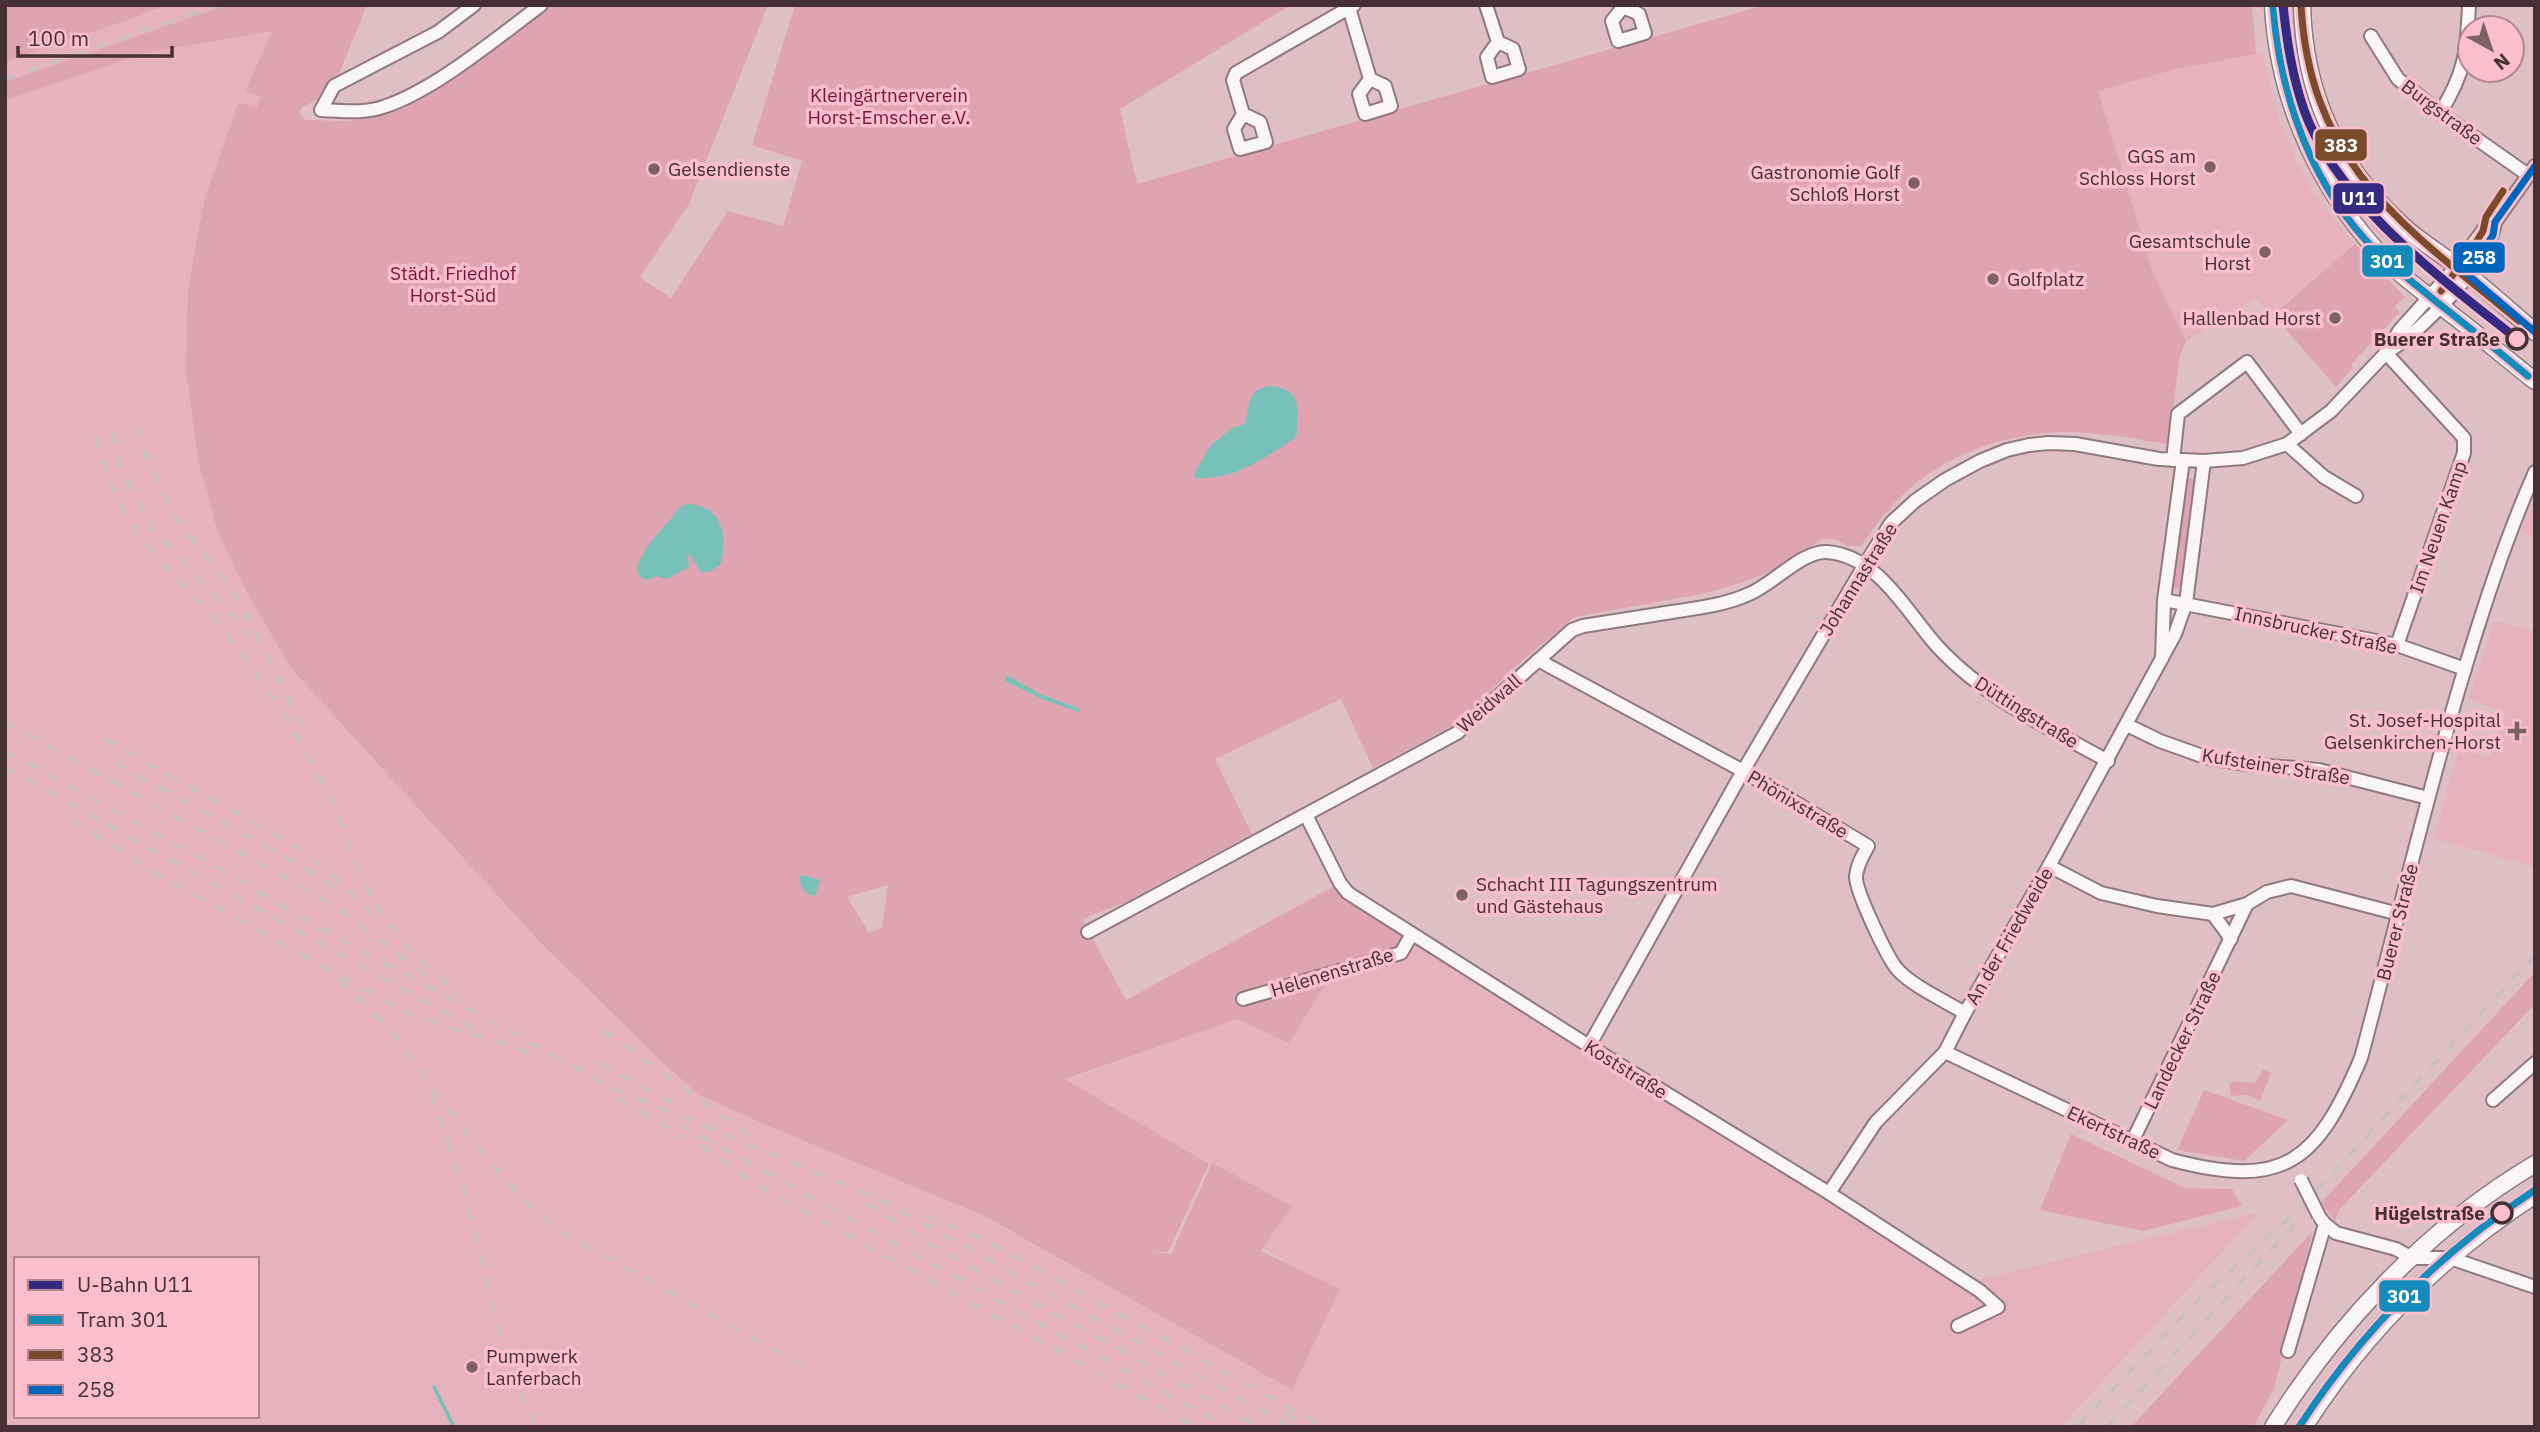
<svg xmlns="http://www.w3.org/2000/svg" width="2540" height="1432" viewBox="0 0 2540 1432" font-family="'IBM Plex Sans',sans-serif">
<rect width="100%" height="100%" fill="#dfbfc6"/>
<g fill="#e5b2be" fill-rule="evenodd">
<polygon points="171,5 227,5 5,82 5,62 142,15 149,11"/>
<path d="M272 30 245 91 260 96 257 108 238 104 186 370 198 460 218 533 291 668 538 940 664 1064 700 1095 835 1150 982 1216 1292 1390 1338 1292 1264 1248 1291 1206 1208 1163 1066 1080 1238 1019 1412 934 1593 1056 1960 1284 2259 1212 2060 1427H5V100L146 53ZM16 1259H257V1416H16Z"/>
<polygon points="2262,53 2277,114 2296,160 2315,195 2355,244 2272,315 2256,298 2186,341 2153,272 2098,91 2176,69"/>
<polygon points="2535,499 2535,537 2521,532"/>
<polygon points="2494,621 2535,631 2535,867 2434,838 2459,748 2488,758 2506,714 2469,699"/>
</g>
<g fill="#dfa4b2" fill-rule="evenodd">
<polygon points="5,5 171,5 149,11 142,15 5,62"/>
<path d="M227 5H367L334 86 325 96 302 107 299 112 305 120 352 121 387 112 435 86 550 5H768L689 204 640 277 671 298 728 211 783 226 802 161 752 145 795 5H1291L1120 109 1137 184 1765 5H2252L2256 54 2176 69 2098 91 2153 272 2186 341 2180 356 2168 444C2142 440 2115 435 2088 433 2026 427 1956 448 1909 489 1896 501 1883 515 1873 529 1869 535 1866 541 1860 546H1848L1834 539H1822L1779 568 1741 583 1701 594 1575 617 1518 664 1456 724 1373 768 1341 699 1215 759 1252 834 1124 903 1082 919 1126 1000 1340 883 1412 934 1401 953 1334 971 1289 1043 1238 1019 1065 1079 1209 1164 1168 1252H1150L1171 1254 1212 1163 1292 1206 1261 1251 1340 1289 1292 1390 982 1215 766 1125 700 1095 664 1064 538 940 291 668 251 600 218 533 198 460 186 370 188 290 197 238 206 195 238 103 257 107 260 96 245 91 272 31 146 53 5 100V82ZM888 885 882 928 869 933 847 897Z"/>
<polygon points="2354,199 2372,219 2434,274 2434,278 2431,278 2425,273 2376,231 2352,200"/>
<polygon points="2355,244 2405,297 2395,306 2400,312 2351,364 2353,367 2336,387 2273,315"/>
<polygon points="2185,478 2196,479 2183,589 2171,588"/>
<polygon points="2535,972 2535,1004 2338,1211 2335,1221 2321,1203"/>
<polygon points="2263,1070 2271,1073 2260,1101 2248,1095 2231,1096 2229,1084 2234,1081 2255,1083"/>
<polygon points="2204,1090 2288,1120 2244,1161 2177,1150"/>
<polygon points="2071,1134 2185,1188 2232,1189 2242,1206 2143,1231 2040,1210"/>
<polygon points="2313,1231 2274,1389 2253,1427 2131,1427"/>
</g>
<g fill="#78c1b8">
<path d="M1273 386C1302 392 1297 405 1297 427 1296 437 1299 428 1295 438 1264 459 1234 480 1196 478L1194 474 1210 446 1232 428 1245 424C1251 406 1245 388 1273 386Z"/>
<path d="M686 504C722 504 729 536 720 565L709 572H701L690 555 688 557 689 567 667 579 656 576 647 580 642 579 637 570C642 549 654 539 667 523 675 515 676 509 686 504Z"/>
<polygon points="1007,675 1040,694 1081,709 1079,712 1042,699 1005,681"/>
<path d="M802 875 820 880 815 896C806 895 800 886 799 877Z"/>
</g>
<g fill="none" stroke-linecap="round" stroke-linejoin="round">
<polyline stroke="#78c1b8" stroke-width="3.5" points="434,1387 454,1427"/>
<defs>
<g id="street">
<path d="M474 5 438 32 334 86 321 110C342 111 365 114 386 106 436 89 498 37 541 5"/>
<polyline points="1486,5 1498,42 1513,49 1519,69 1492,77 1487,57 1498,42"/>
<polygon points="1623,7 1639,14 1645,33 1618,41 1612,21"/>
<polyline points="1349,8 1370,79 1359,94 1365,114 1391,106 1385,86 1370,79"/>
<polyline points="2371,36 2398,79 2440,113 2528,175"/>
<path d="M2440 113C2465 73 2467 52 2469 5"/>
<polyline points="1243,114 1260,122 1266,142 1240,149 1234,129 1243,114 1233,80 1236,73 1354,5"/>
<path d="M2389 351C2423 330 2490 262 2495 222"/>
<polyline points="2386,353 2464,438 2464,453 2397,645"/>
<polyline points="2287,444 2324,477 2356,496"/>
<polyline points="2173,460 2178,414 2247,362 2301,434"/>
<polyline points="2164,600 2397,645 2465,669"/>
<polyline points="2162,658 2164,600 2183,460"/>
<path d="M1538 660 1743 771 1868 846C1863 855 1857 865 1856 876 1855 890 1887 957 1897 969 1912 986 1945 1001 1965 1013"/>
<polyline points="2127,725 2160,741 2205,757 2245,764 2319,770 2428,798"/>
<polyline points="1306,815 1340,883 1348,893 1589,1046 1829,1193 1980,1291 1998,1307 1958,1326"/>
<polyline points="2049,866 2101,893 2157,906 2213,914 2247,904 2267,892 2291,886 2399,914"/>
<polyline points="2213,914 2231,939"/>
<path d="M1088 932 1457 733 1572 630 1583 626C1613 621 1642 617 1672 612 1698 608 1725 605 1749 594 1772 585 1803 550 1827 552 1879 556 1907 613 1937 646 1984 697 2048 728 2108 761"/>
<polyline points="1243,999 1401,953 1412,934"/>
<polyline points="1589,1046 1743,771 1864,566 1891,523 1915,501 1945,480 1980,461 2007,450 2029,445 2048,443 2075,444 2159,459 2204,461 2243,458 2287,444 2331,411 2386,353 2399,331 2457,266 2484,229 2495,222 2535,166"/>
<path d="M1945 1052 2172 1160C2286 1190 2317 1161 2361 1058 2394 935 2423 810 2459 688 2481 615 2504 542 2535 472"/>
<polyline points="2493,1100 2535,1063"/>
<polyline points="2132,1142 2247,904"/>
<polyline points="1829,1193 1876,1122 1945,1052 1965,1013 2049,866 2175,634 2186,603 2204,461"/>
<polyline points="2325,1224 2336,1233 2396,1249 2412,1258 2450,1258 2535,1287"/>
<polyline points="2288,1351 2325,1224 2321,1219"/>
</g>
<g id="secondary">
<path d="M2273 5C2278 103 2322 198 2393 267 2411 284 2432 298 2451 314 2480 336 2507 359 2535 381"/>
<path d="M2302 5C2304 94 2337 164 2401 224 2418 240 2438 252 2457 266 2484 287 2509 310 2535 332"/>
<path d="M2273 1427C2338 1322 2429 1227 2535 1164"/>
<path d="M2304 1427C2364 1333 2442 1255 2535 1195"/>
</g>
</defs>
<use href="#street" stroke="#90797e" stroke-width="16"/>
<use href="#secondary" stroke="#90797e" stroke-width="19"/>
<use href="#street" stroke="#faf5f6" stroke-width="12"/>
<use href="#secondary" stroke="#faf5f6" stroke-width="16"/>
<g stroke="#c8c0c2" stroke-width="3.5" stroke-dasharray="12 12" stroke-linecap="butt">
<polyline points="5,79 218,5"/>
<polyline points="138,426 145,454 171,509 181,526 228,583 246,613 302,725"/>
<polyline points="113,433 124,475 153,529 240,623 250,638"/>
<polyline points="96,436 109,480 123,510 142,540 224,629 285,715 335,806 354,860 375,903 409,947 459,996"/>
<polyline points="5,722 297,884 340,910 427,976"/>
<polyline points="104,739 301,849 343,885 379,921"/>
<polyline points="5,751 212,864 309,922 619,1091 879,1199 1292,1427"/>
<polyline points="116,763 308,870 335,888"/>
<polyline points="5,767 115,828"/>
<path d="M71 820 156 873 403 1011C448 1029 495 1039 540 1057"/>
<polyline points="106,824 473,1028"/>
<polyline points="340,980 392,1032 470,1138 525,1202 563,1233 802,1365"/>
<polyline points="603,1030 757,1140"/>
<polyline points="599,1063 678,1106"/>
<polyline points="431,1094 465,1192 501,1338 519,1390 537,1427"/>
<polyline points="618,1099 685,1137"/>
<polyline points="679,1124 1227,1427"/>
<polyline points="700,1145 755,1184 1196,1427"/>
<polyline points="867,1203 931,1245 1259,1427"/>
<polyline points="925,1215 987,1241 1324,1427"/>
<polyline points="1285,1413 1309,1427"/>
<polyline points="2077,1427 2199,1299 2300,1208 2535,955"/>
<polyline points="2107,1427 2295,1224"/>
</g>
<defs>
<polyline id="street-bridge" points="2301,1180 2319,1216"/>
</defs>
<use href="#street-bridge" stroke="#90797e" stroke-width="16" stroke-linecap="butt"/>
<use href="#street-bridge" stroke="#faf5f6" stroke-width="12"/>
<defs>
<g id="bus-1">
<path d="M2301 5C2310 166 2405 227 2519 321"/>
<polyline points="2441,291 2470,252 2483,231 2486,217 2503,191"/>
</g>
<polyline id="bus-2" points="2535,166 2495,222 2493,235 2468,275 2535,332"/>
</defs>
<use href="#bus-1" stroke="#fabecc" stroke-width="12"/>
<use href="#bus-2" stroke="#fabecc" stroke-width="12"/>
<use href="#bus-1" stroke="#7a4b2a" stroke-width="7"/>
<use href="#bus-2" stroke="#0065bd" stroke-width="7"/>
<defs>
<g id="tram-1">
<path d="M2273 6C2280 96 2311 186 2376 251 2394 268 2414 283 2433 299 2465 324 2497 350 2528 376"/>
<path d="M2299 1427C2361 1331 2439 1253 2535 1190"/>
</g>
</defs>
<use href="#tram-1" stroke="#fabecc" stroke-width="12"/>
<use href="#tram-1" stroke="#158bbc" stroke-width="7"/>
<defs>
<path id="metro-1" d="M2283 5C2287 42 2292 75 2304 110 2337 203 2442 279 2517 339"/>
</defs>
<use href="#metro-1" stroke="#fabecc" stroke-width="14"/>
<use href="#metro-1" stroke="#342a82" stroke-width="9"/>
</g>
<g fill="#7c6168" stroke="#fabecc" stroke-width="2.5">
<circle cx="2210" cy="167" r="7"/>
<circle cx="654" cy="169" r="7"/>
<circle cx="1914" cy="183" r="7"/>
<circle cx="2265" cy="252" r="7"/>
<circle cx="1993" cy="279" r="7"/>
<circle cx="2335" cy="318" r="7"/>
<path d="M2513.5 720.5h7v7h7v7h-7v7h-7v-7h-7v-7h7z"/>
<circle cx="1462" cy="895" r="7"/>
<circle cx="472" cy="1367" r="7"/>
</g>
<g fill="#fabecc" stroke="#462f35" stroke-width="3.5">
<circle cx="2517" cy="339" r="10"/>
<circle cx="2502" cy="1213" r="10"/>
</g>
<g text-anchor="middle" stroke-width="7" stroke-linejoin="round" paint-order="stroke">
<g font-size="19" fill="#79133c" stroke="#fabecc">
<text x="889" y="102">Kleingärtnerverein<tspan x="889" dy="22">Horst-Emscher e.V.</tspan></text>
<text x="453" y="280">Städt. Friedhof<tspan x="453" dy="22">Horst-Süd</tspan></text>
</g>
<g font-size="19" fill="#462f35" stroke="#fabecc">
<text transform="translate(2442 112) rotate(37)" y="7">Burgstraße</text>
<text transform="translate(2438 527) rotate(-71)" y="7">Im Neuen Kamp</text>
<text transform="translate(1858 579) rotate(-58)" y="7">Johannastraße</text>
<text transform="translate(2316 630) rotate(12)" y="7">Innsbrucker Straße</text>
<text transform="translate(1489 703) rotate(-41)" y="7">Weidwall</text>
<text transform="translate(2027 712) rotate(32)" y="7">Düttingstraße</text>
<text transform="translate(2276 766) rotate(9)" y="7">Kufsteiner Straße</text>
<text transform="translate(1798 804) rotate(31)" y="7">Phönixstraße</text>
<text transform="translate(2397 922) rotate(-76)" y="7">Buerer Straße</text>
<text transform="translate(2009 936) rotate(-60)" y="7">An der Friedweide</text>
<text transform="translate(1332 972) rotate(-17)" y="7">Helenenstraße</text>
<text transform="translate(2182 1040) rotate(-64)" y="7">Landecker Straße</text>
<text transform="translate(1626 1069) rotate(32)" y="7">Koststraße</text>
<text transform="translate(2114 1132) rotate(25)" y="7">Ekertstraße</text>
</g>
<g font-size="19" fill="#462f35" stroke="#fabecc" text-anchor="end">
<text x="2196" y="163">GGS am<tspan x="2196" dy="22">Schloss Horst</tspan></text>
<text x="668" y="176" text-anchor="start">Gelsendienste</text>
<text x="1900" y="179">Gastronomie Golf<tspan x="1900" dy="22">Schloß Horst</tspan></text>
<text x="2251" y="248">Gesamtschule<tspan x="2251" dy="22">Horst</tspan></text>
<text x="2007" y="286" text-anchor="start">Golfplatz</text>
<text x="2321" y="325">Hallenbad Horst</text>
<text x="2501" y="727">St. Josef-Hospital<tspan x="2501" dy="22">Gelsenkirchen-Horst</tspan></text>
<text x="1476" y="891" text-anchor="start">Schacht III Tagungszentrum<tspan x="1476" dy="22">und Gästehaus</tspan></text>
<text x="486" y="1363" text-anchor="start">Pumpwerk<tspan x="486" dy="22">Lanferbach</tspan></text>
</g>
<g font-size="19" font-weight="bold" fill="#462f35" stroke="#fabecc" text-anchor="end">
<text x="2500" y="346">Buerer Straße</text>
<text x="2485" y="1220">Hügelstraße</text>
</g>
</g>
<g stroke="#fabecc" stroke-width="2.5">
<rect x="2314" y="128" width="54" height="34" rx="7" fill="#7a4b2a"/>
<rect x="2332" y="182" width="53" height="33" rx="7" fill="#342a82"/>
<rect x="2452" y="241" width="54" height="33" rx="7" fill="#0065bd"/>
<rect x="2361" y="244" width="53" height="34" rx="7" fill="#158bbc"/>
<rect x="2378" y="1279" width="53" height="34" rx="7" fill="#158bbc"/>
</g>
<g font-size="19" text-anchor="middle" font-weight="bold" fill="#fff">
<text x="2341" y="152">383</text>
<text x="2359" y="205">U11</text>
<text x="2479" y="264">258</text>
<text x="2387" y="268">301</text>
<text x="2404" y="1303">301</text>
</g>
<rect width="2540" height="1432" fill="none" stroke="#462f35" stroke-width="14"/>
<rect x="14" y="1257" width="245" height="161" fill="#fabecc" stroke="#b28590" stroke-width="2"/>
<rect x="28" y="1280" width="35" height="10" fill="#342a82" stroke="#b28590" stroke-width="2"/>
<text x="77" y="1292" font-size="21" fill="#462f35">U-Bahn U11</text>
<rect x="28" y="1315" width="35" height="10" fill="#158bbc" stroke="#b28590" stroke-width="2"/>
<text x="77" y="1327" font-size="21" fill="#462f35">Tram 301</text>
<rect x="28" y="1350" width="35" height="10" fill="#7a4b2a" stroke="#b28590" stroke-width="2"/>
<text x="77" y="1362" font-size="21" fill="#462f35">383</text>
<rect x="28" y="1385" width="35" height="10" fill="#0065bd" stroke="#b28590" stroke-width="2"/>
<text x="77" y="1397" font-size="21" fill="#462f35">258</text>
<g transform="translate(2491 49) rotate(140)"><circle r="33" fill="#fabecc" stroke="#b28590" stroke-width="2"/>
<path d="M0-5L12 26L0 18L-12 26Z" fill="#7c6168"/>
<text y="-10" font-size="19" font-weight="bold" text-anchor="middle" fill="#462f35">N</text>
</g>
<path d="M18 46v10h154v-10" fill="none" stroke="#462f35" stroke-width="3.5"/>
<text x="28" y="46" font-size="21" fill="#462f35" stroke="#fabecc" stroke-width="5" paint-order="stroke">100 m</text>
</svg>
